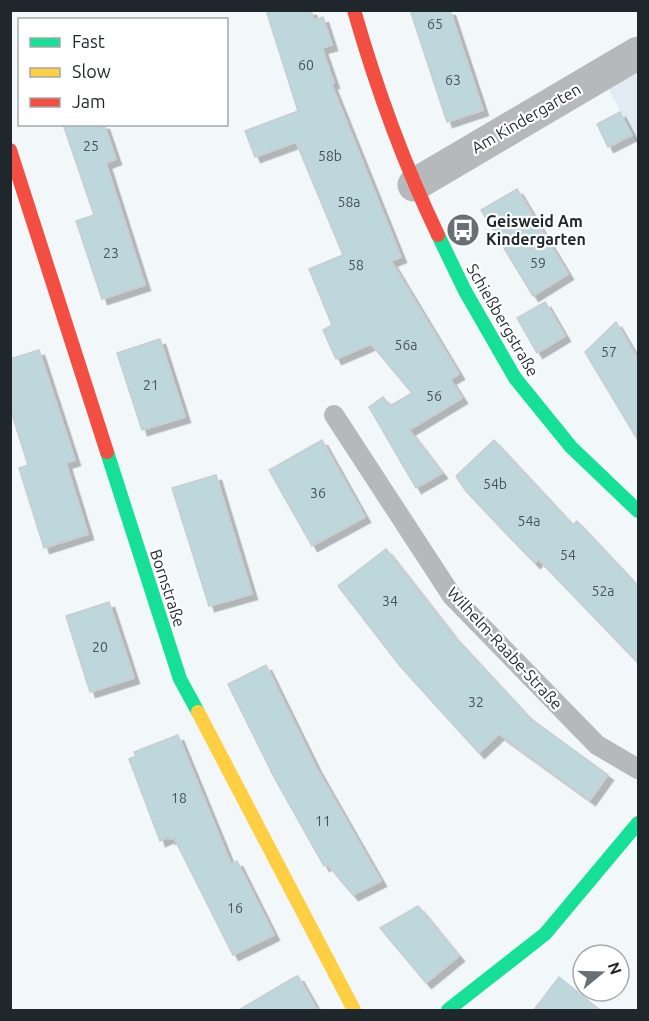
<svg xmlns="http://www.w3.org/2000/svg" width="649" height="1021" viewBox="0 0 649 1021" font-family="Ubuntu,sans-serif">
<defs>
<filter id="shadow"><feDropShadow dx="5.5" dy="5.5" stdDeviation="0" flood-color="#0004"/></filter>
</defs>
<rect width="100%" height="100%" fill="#f2f7fa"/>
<polygon fill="#e0ebf3" points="638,66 638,146 607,85"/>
<g fill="#bed7dc" stroke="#c7ced1" stroke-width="1.5" filter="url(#shadow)">
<polygon points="266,10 311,10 314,20 323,17 332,45 322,48 334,83 331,83 401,257 391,261 459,374 450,379 462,398 409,430 442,473 416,488 369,407 383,397 390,406 412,393 371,344 336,359 323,330 332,325 309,269 343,255 296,142 255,157 245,131 298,111"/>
<polygon points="410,10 450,10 483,110 447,122"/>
<polygon points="620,112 632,135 608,147 597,124"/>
<polygon points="63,124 104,124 116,159 106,163 145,285 102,299 76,221 94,215"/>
<polygon points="517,189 568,274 533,296 481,210"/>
<polygon points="545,302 565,336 537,353 517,318"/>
<polygon points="616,322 639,361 639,442 585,352"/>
<polygon points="160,339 185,417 142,430 117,353"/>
<polygon points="39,350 75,460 66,463 88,534 44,548 19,468 28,465 10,408 10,359"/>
<polygon points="322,440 365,517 312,546 269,470"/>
<polygon points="494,440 573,525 577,521 639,587 639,664 538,559 535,563 499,526 465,490 456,476"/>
<polygon points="216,475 252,594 209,606 172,488"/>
<polygon points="386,549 453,635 530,718 608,775 590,800 499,734 479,753 400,666 338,586"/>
<polygon points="109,602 134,678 90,692 66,616"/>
<polygon points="266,665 316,767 381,881 353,895 327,864 324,866 275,779 228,684"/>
<polygon points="178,735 231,864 237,861 274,935 233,955 174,838 170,839 169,837 160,841 129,759 136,756 134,752"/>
<polygon points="418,906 459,956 426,983 380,928"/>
<polygon points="298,976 318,1011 237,1011 295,977"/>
<polygon points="559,977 601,1011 533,1011"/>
</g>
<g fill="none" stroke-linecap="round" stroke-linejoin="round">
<polyline stroke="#b6b9bc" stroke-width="20" points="334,415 452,596 597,745 638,769"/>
<polyline stroke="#b6b9bc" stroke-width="33" points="414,185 638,53"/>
<g stroke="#16e098" stroke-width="14">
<polyline points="438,235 465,291 515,378 571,447 638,511"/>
<polyline points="107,452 180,679 198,712"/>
<polyline points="448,1010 545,934 638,823"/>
</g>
<polyline stroke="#ffcf43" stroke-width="14" points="198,712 354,1010"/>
<g stroke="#f24e42" stroke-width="14">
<path d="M354 10C376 87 403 162 438 235"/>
<polyline points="10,150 107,452"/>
</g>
</g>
<defs>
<symbol id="bus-disc" viewBox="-11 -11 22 22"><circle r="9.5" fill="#697075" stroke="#fff"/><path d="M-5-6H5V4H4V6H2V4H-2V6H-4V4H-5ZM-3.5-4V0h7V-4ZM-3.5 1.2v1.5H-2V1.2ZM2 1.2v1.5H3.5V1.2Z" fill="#fff"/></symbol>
</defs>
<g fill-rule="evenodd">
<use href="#bus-disc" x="444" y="211" width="38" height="38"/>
</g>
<g text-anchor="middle" stroke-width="4.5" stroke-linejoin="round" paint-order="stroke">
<g font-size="14" fill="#475359">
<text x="435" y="29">65</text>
<text x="306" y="70">60</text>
<text x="453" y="85">63</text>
<text x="91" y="151">25</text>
<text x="330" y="161">58b</text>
<text x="349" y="207">58a</text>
<text x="111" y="258">23</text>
<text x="538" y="268">59</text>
<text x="356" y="270">58</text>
<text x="406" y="350">56a</text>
<text x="609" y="357">57</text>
<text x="151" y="390">21</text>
<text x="434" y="401">56</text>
<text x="495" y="489">54b</text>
<text x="318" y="498">36</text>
<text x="529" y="526">54a</text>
<text x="568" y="560">54</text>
<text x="603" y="596">52a</text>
<text x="390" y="606">34</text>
<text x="100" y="652">20</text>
<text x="476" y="707">32</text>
<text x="179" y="803">18</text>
<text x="323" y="826">11</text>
<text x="235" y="913">16</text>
</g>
<g font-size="16" fill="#1f272d" stroke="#fff">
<text transform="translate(526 118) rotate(-30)" y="6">Am Kindergarten</text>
<text transform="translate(503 320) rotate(60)" y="6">Schießbergstraße</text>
<text transform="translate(168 588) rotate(72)" y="6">Bornstraße</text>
<text transform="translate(505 648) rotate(47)" y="6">Wilhelm-Raabe-Straße</text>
</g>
<g font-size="16" font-weight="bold" fill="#1f272d" stroke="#fff" text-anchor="start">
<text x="486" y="227">Geisweid Am<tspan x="486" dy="18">Kindergarten</tspan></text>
</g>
</g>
<rect width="649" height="1021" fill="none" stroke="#1f272d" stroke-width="24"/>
<rect x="18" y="18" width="210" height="108" fill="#ffffff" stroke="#a5a9ab" stroke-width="1.5"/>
<rect x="30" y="38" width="30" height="9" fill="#16e098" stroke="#a5a9ab" stroke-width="1.5"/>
<text x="72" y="48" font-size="18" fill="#1f272d">Fast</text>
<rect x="30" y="68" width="30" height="9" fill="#ffcf43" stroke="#a5a9ab" stroke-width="1.5"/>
<text x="72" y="78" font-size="18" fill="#1f272d">Slow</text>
<rect x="30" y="98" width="30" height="9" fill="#f24e42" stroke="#a5a9ab" stroke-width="1.5"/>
<text x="72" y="108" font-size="18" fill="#1f272d">Jam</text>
<g transform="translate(601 973) rotate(71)"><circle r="28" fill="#ffffff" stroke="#a5a9ab" stroke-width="1.5"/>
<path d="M0-4.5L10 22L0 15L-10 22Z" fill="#697075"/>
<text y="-9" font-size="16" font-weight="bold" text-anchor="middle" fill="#1f272d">N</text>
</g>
</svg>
